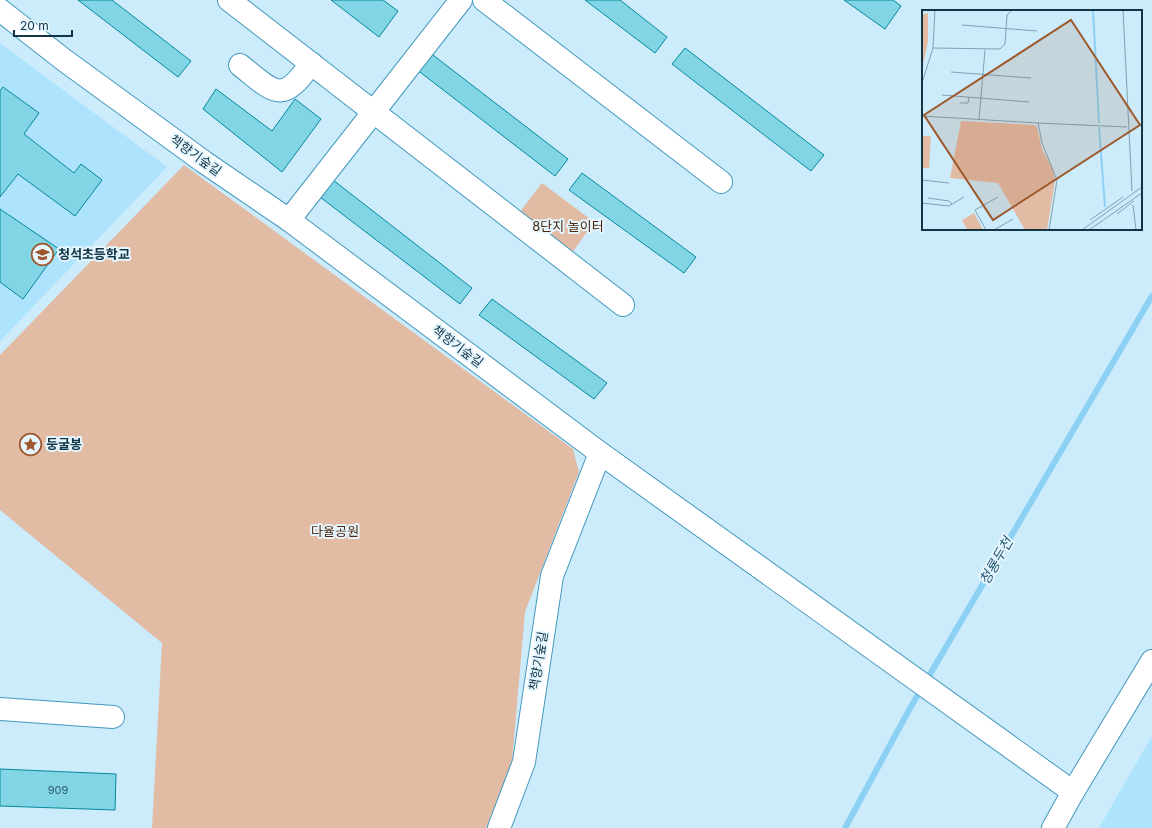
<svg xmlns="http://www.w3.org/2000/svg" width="1152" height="828" viewBox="0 0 1152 828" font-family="Inter,'Noto Sans KR',sans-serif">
<rect width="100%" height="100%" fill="#ccebfb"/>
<g fill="#aee3fe">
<polygon points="0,43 167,167 0,341"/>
<polygon points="1152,736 1152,828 1099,828"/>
</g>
<g fill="#e2bba5">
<polygon points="184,165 573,449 579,472 525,612 512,762 486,828 152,828 162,643 0,510 0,355"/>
<polygon points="542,183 594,222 572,253 519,213"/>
</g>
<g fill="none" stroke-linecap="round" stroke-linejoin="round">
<polyline stroke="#8cd1f3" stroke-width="6" points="845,828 909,710 1152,296"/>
</g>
<g fill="#81d5e5" stroke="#05899b">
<polygon points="78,0 112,0 191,61 178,77"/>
<polygon points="331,0 383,0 398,11 379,37"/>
<polygon points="585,0 620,0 667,37 655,53"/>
<polygon points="844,0 893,0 901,6 885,29"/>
<polygon points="685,48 824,155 811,171 672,64"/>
<polygon points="429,52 568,159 555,176 416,69"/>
<polygon points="3,87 39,113 24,134 74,173 81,164 102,180 75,216 18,174 0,197 0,91"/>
<polygon points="216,89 272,131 295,99 321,119 282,172 203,109"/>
<polygon points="582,173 696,257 684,273 569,190"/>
<polygon points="333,180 472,288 460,304 320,197"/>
<polygon points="0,209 59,249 23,299 0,282"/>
<polygon points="492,299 607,383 594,399 479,315"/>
<polygon points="0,769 116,774 115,810 0,806"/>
</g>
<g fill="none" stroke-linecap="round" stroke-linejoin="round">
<defs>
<g id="minor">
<polyline points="229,0 623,305"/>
<polyline points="484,0 721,182"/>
<polyline points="0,10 64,60 204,162 289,220 600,453 552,576 524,762 499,828"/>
<path d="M240 65C274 92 282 106 311 63"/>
<polyline points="289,220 461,0"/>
<polyline points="600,453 1073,792"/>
<polyline points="0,709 113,717"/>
<polyline points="1053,828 1073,792 1152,661"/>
</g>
</defs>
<use href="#minor" stroke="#4398be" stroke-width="24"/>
<use href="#minor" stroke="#fff" stroke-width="22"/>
</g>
<defs>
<symbol id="school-ring" viewBox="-11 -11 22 22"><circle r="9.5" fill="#e6f6fe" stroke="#9d582d" stroke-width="1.5"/><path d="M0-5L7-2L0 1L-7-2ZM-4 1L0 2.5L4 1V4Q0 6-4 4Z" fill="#9d582d"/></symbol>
<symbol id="sight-ring" viewBox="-11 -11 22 22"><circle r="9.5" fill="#e6f6fe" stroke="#9d582d" stroke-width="1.5"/><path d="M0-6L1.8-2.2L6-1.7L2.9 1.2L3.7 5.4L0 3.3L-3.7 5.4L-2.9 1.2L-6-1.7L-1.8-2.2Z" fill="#9d582d"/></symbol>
</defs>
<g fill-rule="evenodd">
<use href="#school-ring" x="30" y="242" width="25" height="25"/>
<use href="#sight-ring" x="18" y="432" width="25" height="25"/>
</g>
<g text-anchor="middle" stroke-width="4" stroke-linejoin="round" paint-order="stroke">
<g font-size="11" fill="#2d5d6d">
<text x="58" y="794">909</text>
</g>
<g font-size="13" fill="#113545" stroke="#e6f6fe">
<text transform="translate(196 155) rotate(36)" y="5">책향기숲길</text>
<text transform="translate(458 346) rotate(37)" y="5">책향기숲길</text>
<text transform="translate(538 661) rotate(-81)" y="5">책향기숲길</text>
</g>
<g font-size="13" fill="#4d260d" stroke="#e6f6fe">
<text x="568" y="231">8단지 놀이터</text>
<text x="335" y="536">다율공원</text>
</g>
<g font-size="13" font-weight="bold" fill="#113545" stroke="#e6f6fe" text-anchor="start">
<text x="58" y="259">청석초등학교</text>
<text x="46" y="449">둥굴봉</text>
</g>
<g font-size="14" font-style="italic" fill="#255b73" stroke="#e6f6fe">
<text transform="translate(996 561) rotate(-60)" y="5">청룡두천</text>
</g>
</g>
<g transform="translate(922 10)">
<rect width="220" height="220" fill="#ccebfb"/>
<path d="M6 3V32L0 59V5ZM39 111 112 115 115 117 120 139 131 160 133 171 125 220H103L76 173 28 168ZM0 126H9L7 158H0ZM52 203 61 220H45L40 210Z" fill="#e2bba5"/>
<path fill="none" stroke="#8cd1f3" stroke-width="2" d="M171 0 177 113M177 117 183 197"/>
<path fill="none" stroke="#81a2b2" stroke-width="1" d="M201 0 210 181M40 15 115 21M11 38 78 39 83 34 85 5 90 0M29 62 109 68M0 73 11 38 13 0M20 85 107 92M38 93H46L47 87M0 106 116 113 120 133 135 170 127 220M57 109 63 40M116 113 205 117M0 170 27 173M6 188 27 191 30 194M0 193 27 196 42 187M211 195 214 220M195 204 212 191M168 210 201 187M64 220 53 200 76 187M72 220 91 209M160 220 220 177M167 220 220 183"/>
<path fill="#9d582d" fill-opacity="0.15" stroke="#9d582d" stroke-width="2" d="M149 10 218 115 71 210 2 105Z"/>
<rect width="220" height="220" fill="none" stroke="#113545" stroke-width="2"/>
</g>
<path d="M14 30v6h58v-6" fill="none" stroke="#113545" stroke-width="2"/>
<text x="20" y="30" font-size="12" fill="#113545" stroke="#e6f6fe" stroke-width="3" paint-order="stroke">20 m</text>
</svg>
